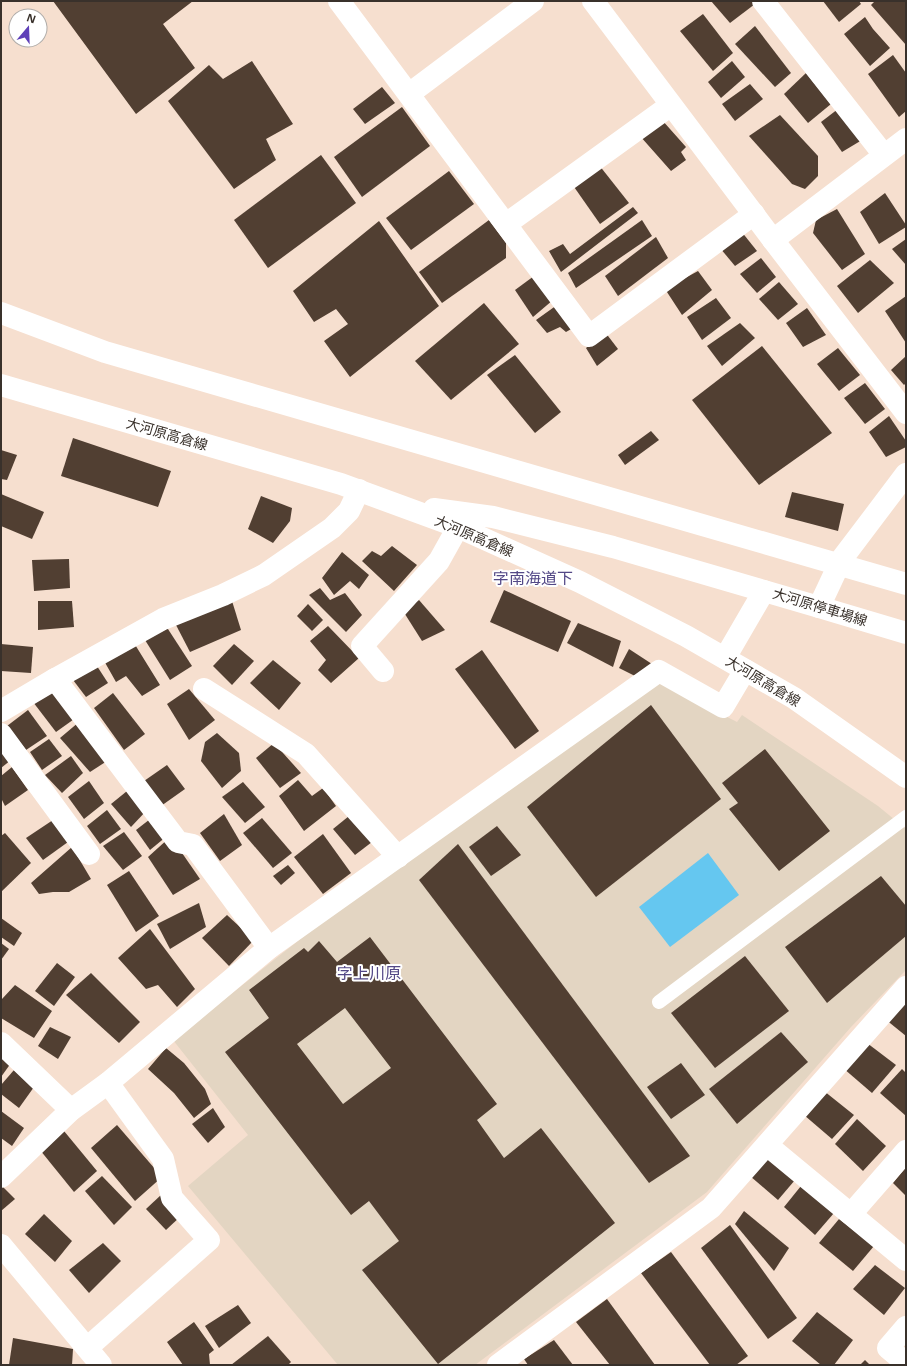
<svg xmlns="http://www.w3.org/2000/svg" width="907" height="1366" viewBox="0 0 907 1366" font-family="'Open Sans','Noto Sans JP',sans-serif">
<rect width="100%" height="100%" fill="#f6dfcf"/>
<polygon fill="#e3d5c2" points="649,682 665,685 737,722 742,715 878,806 906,829 906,970 851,1027 707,1192 475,1365 338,1365 188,1186 248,1135 173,1040 404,857"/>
<polygon fill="#65c7f0" points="708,853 739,895 670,947 639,907"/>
<g fill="#513f32" fill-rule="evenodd">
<polygon points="53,1 193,1 163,24 195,68 136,114"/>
<polygon points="711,1 753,1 755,4 730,23"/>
<polygon points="823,1 859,1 861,4 839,22"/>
<polygon points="875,1 906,1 906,45 871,5"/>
<polygon points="703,14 733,53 713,71 680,31"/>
<polygon points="865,17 873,29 890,48 870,66 844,34"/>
<polygon points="755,26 791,73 775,87 735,44"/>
<polygon points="893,55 906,73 906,111 899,117 868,74"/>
<polygon points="252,61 293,124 266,139 276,160 234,189 168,101 209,65 223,79"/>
<polygon points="732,61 745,77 721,98 708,82"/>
<polygon points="806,73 831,104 808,123 784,94"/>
<polygon points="750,84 763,99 735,121 722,104"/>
<polygon points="382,87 395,103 365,124 353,109"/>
<polygon points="402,107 430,146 362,197 334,157"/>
<polygon points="838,109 862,140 842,152 821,122"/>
<polygon points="780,115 818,156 818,176 805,189 792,184 749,136"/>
<polygon points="662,120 686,147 681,152 686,160 671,171 640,136"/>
<polygon points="321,155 356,203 268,268 234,220"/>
<polygon points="599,165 629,203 600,224 572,184"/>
<polygon points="449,171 474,204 411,250 386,218"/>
<polygon points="885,193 906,225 906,227 879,244 860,212"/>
<polygon points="633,207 638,213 561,272 549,251 563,244 570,254"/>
<polygon points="837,209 865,254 842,270 813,233 816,220"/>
<polygon points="489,220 506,243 506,258 442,303 419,272"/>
<polygon points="642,220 652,236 576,288 568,273"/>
<polygon points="379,221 439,306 350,377 324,341 348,324 336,309 314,322 293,291"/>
<polygon points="741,231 757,251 735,266 720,248"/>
<polygon points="656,237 668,258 618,296 605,276"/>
<polygon points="906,239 906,265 892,249"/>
<polygon points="761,258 776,277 757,293 740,274"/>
<polygon points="870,260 894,283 858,313 837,286"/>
<polygon points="698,271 712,290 682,315 665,289"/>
<polygon points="534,276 553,300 533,317 515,290"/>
<polygon points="779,282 798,304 778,320 759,299"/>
<polygon points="906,296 906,343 885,311"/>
<polygon points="716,298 731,318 702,340 687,317"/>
<polygon points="484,303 519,344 451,400 415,361"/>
<polygon points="557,305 573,328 566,332 560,327 547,333 536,320"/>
<polygon points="807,308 826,335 803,347 786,323"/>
<polygon points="740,323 755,338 722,366 707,346"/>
<polygon points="605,332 618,349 597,366 586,348"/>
<polygon points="762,346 832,433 759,485 692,400"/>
<polygon points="838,348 860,375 839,391 817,364"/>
<polygon points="515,355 561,412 535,433 487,375"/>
<polygon points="906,356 906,383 904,385 891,370"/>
<polygon points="865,383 885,409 865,424 844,398"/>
<polygon points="889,416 906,441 906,447 886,457 869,432"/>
<polygon points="651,431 659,440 625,465 618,455"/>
<polygon points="73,438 171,471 158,507 61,476"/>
<polygon points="1,450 17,455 7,480 1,479"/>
<polygon points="792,492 844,504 838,531 785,517"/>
<polygon points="1,494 44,512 32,539 1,526"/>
<polygon points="261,496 292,508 290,521 273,543 248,529"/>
<polygon points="392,546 417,565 394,591 362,561 372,551 381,556"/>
<polygon points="342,552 369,575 359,589 350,581 334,595 322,578"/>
<polygon points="69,559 70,588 34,591 32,560"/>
<polygon points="320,588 330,600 345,593 362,615 346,632 309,595"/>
<polygon points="504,590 571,621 558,652 490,622"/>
<polygon points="419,600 445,630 422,641 403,611"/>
<polygon points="38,601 72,601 74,627 38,630"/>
<polygon points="232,601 241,630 190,652 176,625"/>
<polygon points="308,604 323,620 312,631 297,616"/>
<polygon points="578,623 621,641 613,667 567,643"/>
<polygon points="166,626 192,666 170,680 145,640"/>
<polygon points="328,626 359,658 331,683 318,670 326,660 310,641"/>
<polygon points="134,643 160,685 142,696 126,676 116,682 103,659"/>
<polygon points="1,644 33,647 31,673 1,671"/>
<polygon points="234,644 254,661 232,685 213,666"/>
<polygon points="629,649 652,664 637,677 619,668"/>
<polygon points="482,650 539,731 515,749 455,669"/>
<polygon points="273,660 301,683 279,710 250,683"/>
<polygon points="95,663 108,683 86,697 70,676"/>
<polygon points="52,688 77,717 56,732 33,702"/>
<polygon points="189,689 215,720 189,740 167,704"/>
<polygon points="113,693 145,734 124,750 94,708"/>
<polygon points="651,705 721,799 596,897 527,807"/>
<polygon points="28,710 47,736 26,750 7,726"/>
<polygon points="79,722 107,761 90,772 60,738"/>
<polygon points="217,733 239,753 241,771 222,788 201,761 205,742"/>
<polygon points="49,739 62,756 42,770 30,752"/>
<polygon points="274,743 301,773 280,788 256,758"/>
<polygon points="1,745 11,760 1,768"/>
<polygon points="765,749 830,831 779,871 729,809 738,803 722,783"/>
<polygon points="71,756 83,773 62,793 45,775"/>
<polygon points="167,765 185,789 161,806 144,781"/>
<polygon points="12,767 28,790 5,806 1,798 1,776"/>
<polygon points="298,780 312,796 323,788 336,806 304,831 279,796"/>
<polygon points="89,781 104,803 84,819 68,797"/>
<polygon points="243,782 265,807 245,823 222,797"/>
<polygon points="132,787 147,810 131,827 111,804"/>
<polygon points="107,810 121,829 100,844 87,826"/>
<polygon points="224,814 242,845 220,861 200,833"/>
<polygon points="154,816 167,836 150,850 136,830"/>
<polygon points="349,816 372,842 355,855 333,829"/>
<polygon points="262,818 292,853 273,868 243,833"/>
<polygon points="53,820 68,842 43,860 26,838"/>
<polygon points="497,826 521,855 491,876 469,847"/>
<polygon points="124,832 142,856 123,870 103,846"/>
<polygon points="5,833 31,863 1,892 1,836"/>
<polygon points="323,834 351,873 323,894 294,857"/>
<polygon points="169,838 180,850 200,879 173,895 148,857"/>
<polygon points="458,844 690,1156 649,1183 419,880"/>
<polygon points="72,847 91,879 69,892 53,892 39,894 31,883"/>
<polygon points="288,865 295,873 281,885 273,876"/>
<polygon points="129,871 159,916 136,932 107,885"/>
<polygon points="881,876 906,906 906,936 827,1003 785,947"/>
<polygon points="199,903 206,927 170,949 157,924"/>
<polygon points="227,915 254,940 229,966 202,938"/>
<polygon points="1,918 22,933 14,946 1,937"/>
<polygon points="150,929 195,989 177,1007 158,985 146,989 118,958"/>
<path d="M370 937 497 1104 477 1120 504 1158 541 1128 615 1223 438 1364 362 1270 399 1241 369 1201 351 1215 225 1052 269 1018 249 990 304 948 308 952 319 941 337 962ZM345 1008 391 1068 343 1104 297 1044Z"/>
<polygon points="1,943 9,949 1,960"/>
<polygon points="745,956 789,1011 715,1068 671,1013"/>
<polygon points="57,963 75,977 54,1006 35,991"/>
<polygon points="91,973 140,1022 119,1043 66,995"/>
<polygon points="15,985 52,1011 34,1038 1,1018 1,998 2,999"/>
<polygon points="906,1000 906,1036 885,1019"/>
<polygon points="50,1027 71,1037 58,1059 38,1046"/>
<polygon points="781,1032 808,1062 737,1124 709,1089"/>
<polygon points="867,1043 896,1065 872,1093 843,1068"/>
<polygon points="166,1048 184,1063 205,1089 211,1104 194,1118 174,1093 148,1069"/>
<polygon points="1,1056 11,1063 1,1077"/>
<polygon points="681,1063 705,1095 671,1119 647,1087"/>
<polygon points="902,1069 906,1073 906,1116 880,1093"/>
<polygon points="14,1070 34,1087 19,1108 1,1094 1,1085"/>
<polygon points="824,1091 854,1115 832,1139 804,1115"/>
<polygon points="213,1108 225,1127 208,1143 192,1124"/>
<polygon points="1,1111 24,1128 12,1146 1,1138"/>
<polygon points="857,1119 886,1146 863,1171 835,1144"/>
<polygon points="117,1125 162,1177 135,1201 91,1148"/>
<polygon points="64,1131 97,1171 74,1192 40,1150"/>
<polygon points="767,1157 795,1180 778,1200 750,1176"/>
<polygon points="906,1167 906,1196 893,1183"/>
<polygon points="102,1176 132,1207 114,1225 85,1191"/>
<polygon points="2,1186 15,1199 1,1211 1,1187"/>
<polygon points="801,1186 834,1213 815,1235 784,1207"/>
<polygon points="162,1194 182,1215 166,1230 146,1209"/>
<polygon points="744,1211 789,1248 774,1271 735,1224"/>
<polygon points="44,1214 72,1241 55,1262 25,1234"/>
<polygon points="839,1219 874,1246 853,1271 819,1243"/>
<polygon points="730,1225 797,1318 768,1339 701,1248"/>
<polygon points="103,1243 121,1261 89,1293 69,1270"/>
<polygon points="671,1252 748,1356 736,1365 710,1365 641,1273"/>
<polygon points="875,1265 905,1288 884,1315 853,1289"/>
<polygon points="607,1299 655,1365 610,1365 576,1322"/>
<polygon points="238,1305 251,1323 219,1348 205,1326"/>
<polygon points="817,1312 853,1340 834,1365 821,1365 792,1341"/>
<polygon points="194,1322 214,1350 209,1354 210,1365 183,1365 167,1342"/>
<polygon points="268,1336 291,1362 288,1365 231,1365"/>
<polygon points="13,1338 73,1349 72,1365 9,1365"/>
<polygon points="554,1340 573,1365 528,1365 524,1359"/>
<polygon points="865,1360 870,1365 860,1365"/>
</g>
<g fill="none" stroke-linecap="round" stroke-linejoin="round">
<polyline stroke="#fff" stroke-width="14" points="659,1002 906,817"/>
<g stroke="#fff" stroke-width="22">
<polyline points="339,1 589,336 754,214"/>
<polyline points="593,1 773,240 906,413"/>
<polyline points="763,1 884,155"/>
<polyline points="409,94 533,1"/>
<polyline points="506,224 671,105"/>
<polyline points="773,240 906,139"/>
<polyline points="1,313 105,352 906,584"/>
<polyline points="819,607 841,560 906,474"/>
<polyline points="383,671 362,646 439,561 458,527"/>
<polyline points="55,679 178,842 193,845 269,948"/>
<polyline points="204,689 306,754 398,857"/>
<polyline points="1,711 55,679 163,619 223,595 264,575 332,528 349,511 359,490"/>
<polyline points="1,734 89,854"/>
<polyline points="1,1043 71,1110"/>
<polyline points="767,1145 906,1260"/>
<polyline points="1,1177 71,1110 108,1083 269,948 659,671 723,707 745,670"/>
<polyline points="851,1214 906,1151"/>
<polyline points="1,1245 101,1365"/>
<polyline points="906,1327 888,1348 906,1363"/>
<polyline points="87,1348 209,1240 172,1198 163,1159 108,1083"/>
<polyline points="498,1365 711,1208 906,987"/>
</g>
<g stroke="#fff" stroke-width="22">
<polyline points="1,385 341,484 458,527 580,582 686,636 794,698 906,777"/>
<polyline points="434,509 493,517 613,547 819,607 906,633"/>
<polyline points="725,658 764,591"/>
</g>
</g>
<g text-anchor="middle" stroke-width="4" stroke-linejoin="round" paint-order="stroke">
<g font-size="14" fill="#39312b" stroke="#fff">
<text transform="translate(167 434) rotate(16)" y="5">大河原高倉線</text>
<text transform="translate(474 536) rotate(23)" y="5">大河原高倉線</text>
<text transform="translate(820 607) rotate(17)" y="5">大河原停車場線</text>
<text transform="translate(763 681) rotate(31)" y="5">大河原高倉線</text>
</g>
<g font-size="16" fill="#544987" stroke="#fff">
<text x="533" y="584">字南海道下</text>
<text x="369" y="979">字上川原</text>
</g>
</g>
<rect width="907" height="1366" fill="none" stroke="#39312b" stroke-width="4"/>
<g transform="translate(28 28) rotate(19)"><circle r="19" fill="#ffffff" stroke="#b0adaa"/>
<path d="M0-3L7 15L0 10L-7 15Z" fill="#5f40b8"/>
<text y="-6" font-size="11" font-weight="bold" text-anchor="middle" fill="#39312b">N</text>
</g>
</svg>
